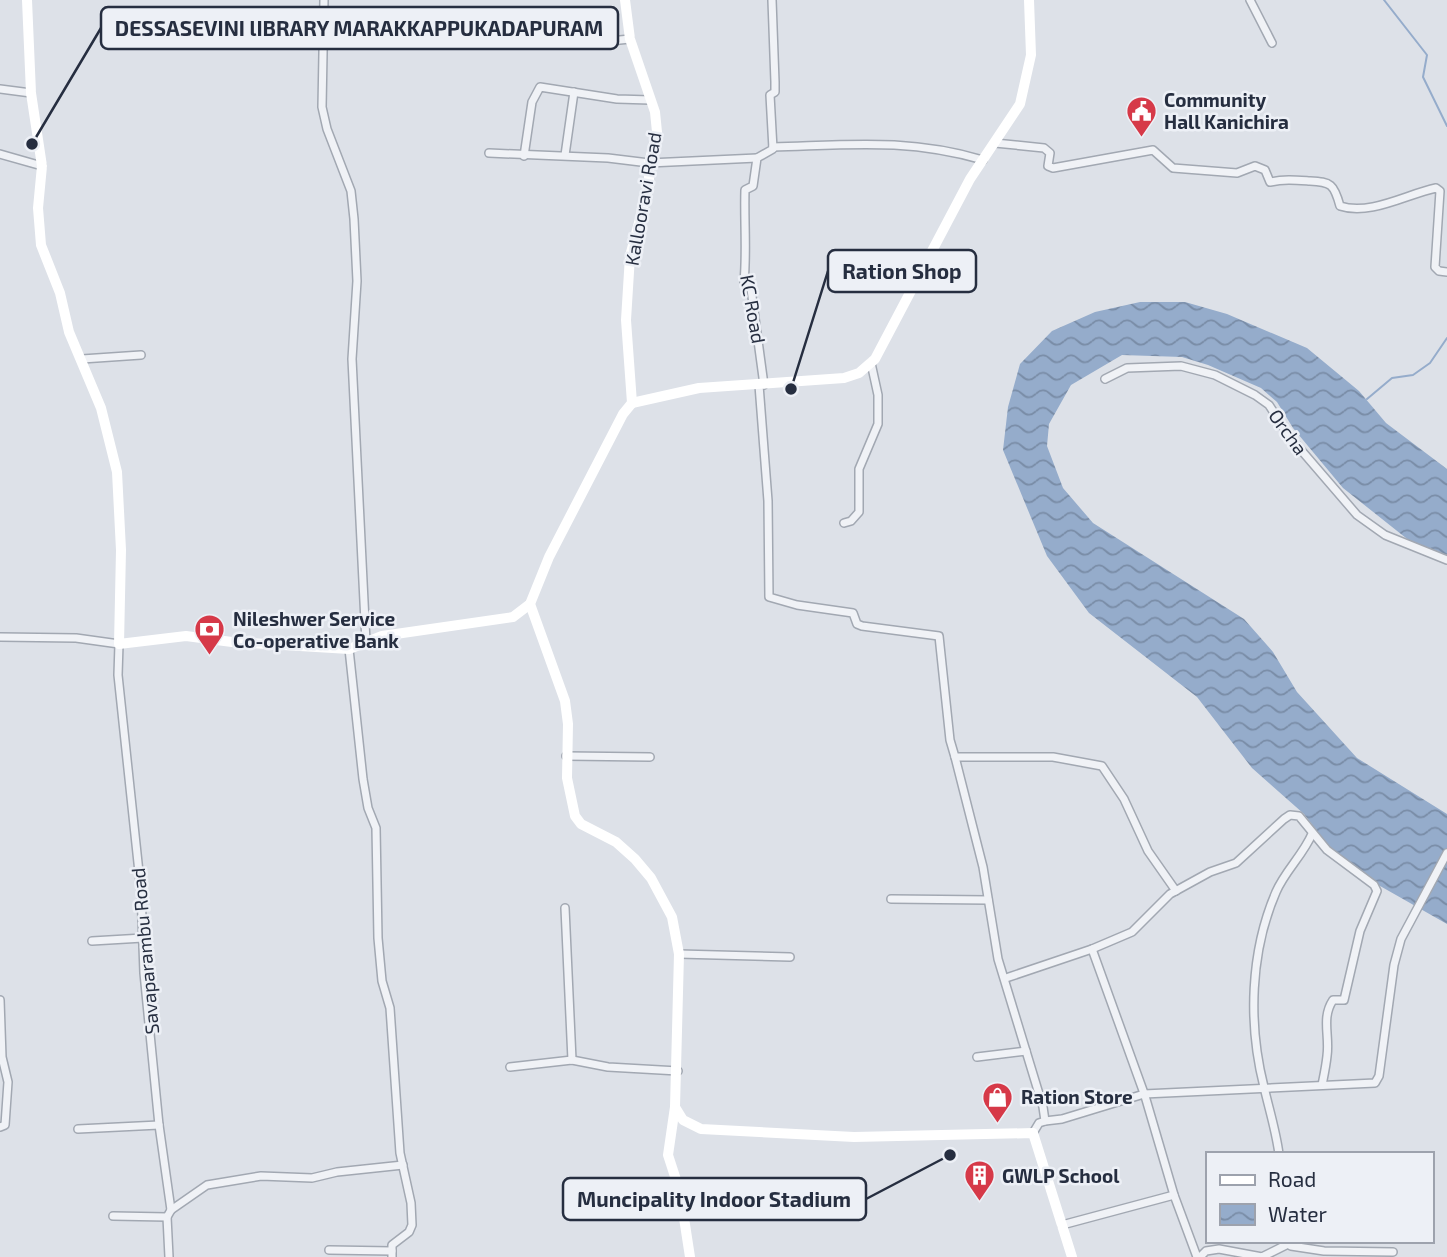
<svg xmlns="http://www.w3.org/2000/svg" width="1447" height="1257" viewBox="0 0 1447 1257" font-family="'Exo 2',sans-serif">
<defs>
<pattern id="water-waves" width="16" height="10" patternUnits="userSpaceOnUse" patternTransform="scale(1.75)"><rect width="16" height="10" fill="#95accb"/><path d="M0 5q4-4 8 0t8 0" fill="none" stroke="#798ca6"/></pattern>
</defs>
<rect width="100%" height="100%" fill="#dde1e8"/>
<polygon fill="url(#water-waves)" points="1140,302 1185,302 1227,314 1307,348 1359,391 1386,423 1447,469 1447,555 1411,542 1343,488 1293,428 1277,402 1261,388 1208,365 1182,357 1122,355 1071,385 1049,424 1047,446 1063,488 1093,523 1244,619 1273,652 1297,692 1357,758 1447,814 1447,924 1366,878 1332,851 1304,814 1252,768 1197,697 1089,613 1047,556 1003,450 1008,407 1020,364 1052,331 1095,312"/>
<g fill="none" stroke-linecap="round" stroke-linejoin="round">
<g stroke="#95accb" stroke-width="2">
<polyline points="1384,0 1427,55 1423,77 1447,126"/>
<polyline points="1367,399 1392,378 1413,375 1430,363 1447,338"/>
</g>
<defs>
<g id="street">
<polyline points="324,0 322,107 327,129 351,191 354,219 357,281 352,359 366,642"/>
<polyline points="1250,0 1272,43"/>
<polyline points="579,44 630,39"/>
<polyline points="0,89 31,93"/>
<path d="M995 143 1044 148 1050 153 1048 166 1053 168 1153 150 1173 168 1237 173 1255 166 1265 170 1270 182C1285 179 1295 180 1310 181 1331 182 1334 184 1340 206 1370 216 1407 194 1436 188L1440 191 1435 267 1439 271 1447 272"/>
<path d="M773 147C849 145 907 138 983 160"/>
<polyline points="489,153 608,158 649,163 757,158"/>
<polyline points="0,154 42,166"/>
<polyline points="565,155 574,92"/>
<polyline points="524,156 532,102 540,87 617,99 650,100"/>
<polyline points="82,359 141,355"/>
<polyline points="1105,379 1127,368 1181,366 1215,375 1255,395 1269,405 1289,436 1357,515 1385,535 1447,560"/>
<polyline points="759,385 768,501 769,597 797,605 853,613 857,624 862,626 939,636 950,740 955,757 1053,757 1102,766 1124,799 1148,851 1176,891"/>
<path d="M764 385 751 289 744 282C747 251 744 221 745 190L753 186 757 158 773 149 770 95 775 92V82L772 0"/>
<polyline points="844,523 851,521 859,512 859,469 878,424 878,395 871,363"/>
<polyline points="0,637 76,638 119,644 118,675 141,891 144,973 159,1125 171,1210 167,1217 169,1257"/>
<polyline points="349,649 363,779 368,808 376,828 378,938 382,981 390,1008 400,1153 411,1203 412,1225 409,1232 392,1245 392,1257"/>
<polyline points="566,756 650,757"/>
<polyline points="955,757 983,867 998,959 1043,1107 1045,1121 1039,1123 1033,1133"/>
<polyline points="891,899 988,900"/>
<polyline points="565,908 572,1060"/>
<polyline points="92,941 143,938"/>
<polyline points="1092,949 1145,1096 1174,1195 1197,1257"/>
<polyline points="679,954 790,957"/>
<path d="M1006 978 1092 949 1132 932 1170 894 1210 872 1236 863 1284 819 1290 815 1299 816 1327 850 1374 885 1377 891 1360 931 1344 1000H1333C1321 1018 1330 1036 1327 1056 1326 1066 1324 1075 1322 1085"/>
<polyline points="0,1000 2,1057 8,1082 5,1125 0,1127"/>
<polyline points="977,1057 1026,1051"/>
<polyline points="510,1067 572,1060 608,1067 678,1071"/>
<polyline points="1045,1121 1062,1119 1144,1094 1375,1083 1379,1076 1394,965 1401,939 1447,853"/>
<polyline points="78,1129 159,1125"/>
<path d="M1279 1154C1276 1131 1269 1109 1264 1087 1248 1024 1250 952 1276 892 1285 871 1303 855 1312 834"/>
<polyline points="171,1210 207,1185 261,1176 312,1178 337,1172 403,1165"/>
<polyline points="113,1216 167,1217"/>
<polyline points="1062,1225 1174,1195"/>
<polyline points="1291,1246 1324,1251 1393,1252"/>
<polyline points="329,1250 392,1251"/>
<polyline points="1200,1257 1206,1251 1219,1249 1262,1257 1292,1242"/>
</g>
</defs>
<use href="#street" stroke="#a2a8b2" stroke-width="10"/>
<use href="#street" stroke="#f0f2f6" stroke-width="7"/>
<g stroke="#fff" stroke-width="10">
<polyline points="27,0 31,93 42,166 38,208 41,245 60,293 69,332 101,408 117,472 121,550 119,644 186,636 232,642 349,649 382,636 513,617 530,604 549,557 623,414 632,403"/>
<polyline points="625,0 630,39 655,112 657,132 649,163 649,185 630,256 626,320 632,403"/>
<polyline points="632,403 699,388 844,378 859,373 875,359 970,179 1020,104 1031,55 1029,0"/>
<polyline points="530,604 565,701 568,724 567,778 575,816 581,824 616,842 635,859 651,878 672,917 679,954 675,1107 683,1120 701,1129 854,1137 1033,1133 1072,1257"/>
<polyline points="675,1107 668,1155 680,1192 690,1257"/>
</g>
</g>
<defs>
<symbol id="civic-pin" viewBox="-11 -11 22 30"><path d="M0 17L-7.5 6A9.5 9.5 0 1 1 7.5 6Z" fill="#d63948" stroke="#edf0f6"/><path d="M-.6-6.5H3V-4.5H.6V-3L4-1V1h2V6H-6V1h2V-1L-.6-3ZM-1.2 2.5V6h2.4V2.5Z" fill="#fff"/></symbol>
<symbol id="bank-pin" viewBox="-11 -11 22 30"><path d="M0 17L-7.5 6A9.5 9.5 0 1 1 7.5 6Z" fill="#d63948" stroke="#edf0f6"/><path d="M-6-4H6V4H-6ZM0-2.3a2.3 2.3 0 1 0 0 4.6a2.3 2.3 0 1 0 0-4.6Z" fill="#fff"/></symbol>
<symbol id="shop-pin" viewBox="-11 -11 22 30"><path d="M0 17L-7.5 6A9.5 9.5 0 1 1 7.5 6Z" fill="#d63948" stroke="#edf0f6"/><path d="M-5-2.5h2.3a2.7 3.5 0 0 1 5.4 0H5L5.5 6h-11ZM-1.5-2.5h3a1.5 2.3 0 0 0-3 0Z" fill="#fff"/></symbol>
<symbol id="building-pin" viewBox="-11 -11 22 30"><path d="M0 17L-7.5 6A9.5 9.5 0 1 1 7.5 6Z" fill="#d63948" stroke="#edf0f6"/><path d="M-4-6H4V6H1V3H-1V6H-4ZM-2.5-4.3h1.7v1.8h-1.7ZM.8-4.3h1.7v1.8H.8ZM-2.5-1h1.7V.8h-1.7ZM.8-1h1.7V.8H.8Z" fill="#fff"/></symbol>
</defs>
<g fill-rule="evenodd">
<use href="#civic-pin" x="1124" y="94" width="35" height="47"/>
<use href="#bank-pin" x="192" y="612" width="35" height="47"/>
<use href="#shop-pin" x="980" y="1080" width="35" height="47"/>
<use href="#building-pin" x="962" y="1158" width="35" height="47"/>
</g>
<g text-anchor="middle" stroke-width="5" stroke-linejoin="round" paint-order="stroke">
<g font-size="19" font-weight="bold" fill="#262e40" stroke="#edf0f6" text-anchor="start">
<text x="1164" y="107">Community<tspan x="1164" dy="22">Hall Kanichira</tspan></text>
<text x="233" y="626">Nileshwer Service<tspan x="233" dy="22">Co-operative Bank</tspan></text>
<text x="1021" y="1104">Ration Store</text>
<text x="1002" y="1183">GWLP School</text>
</g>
<g font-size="19" fill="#262e40" stroke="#edf0f6">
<text transform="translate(643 199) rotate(-80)" y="7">Kallooravi Road</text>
<text transform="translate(753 309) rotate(80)" y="7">KC Road</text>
<text transform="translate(1288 432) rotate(54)" y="7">Orcha</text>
<text transform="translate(145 951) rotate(-95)" y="7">Savaparambu Road</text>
</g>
</g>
<path fill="none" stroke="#262e40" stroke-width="2.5" d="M32 144L101 28M791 389L828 271M950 1155L866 1199"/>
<g fill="#262e40" stroke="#edf0f6" stroke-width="2.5">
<circle cx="32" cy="144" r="7"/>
<circle cx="791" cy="389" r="7"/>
<circle cx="950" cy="1155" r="7"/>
</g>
<g fill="#edf0f6" stroke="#262e40" stroke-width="2.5">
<rect x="101" y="7" width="517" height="42" rx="7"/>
<rect x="828" y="250" width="148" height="42" rx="7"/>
<rect x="563" y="1178" width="303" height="42" rx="7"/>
</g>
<g font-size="21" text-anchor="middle" font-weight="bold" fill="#262e40">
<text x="359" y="36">DESSASEVINI lIBRARY MARAKKAPPUKADAPURAM</text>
<text x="902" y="279">Ration Shop</text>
<text x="714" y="1207">Muncipality Indoor Stadium</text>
</g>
<rect x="1206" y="1152" width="228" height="91" fill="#edf0f6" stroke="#9da2ad" stroke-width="2"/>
<rect x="1220" y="1175" width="35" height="10" fill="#ffffff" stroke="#9da2ad" stroke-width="2"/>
<text x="1268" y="1187" font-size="21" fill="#262e40">Road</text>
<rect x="1220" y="1204" width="35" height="21" fill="url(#water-waves)" stroke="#9da2ad" stroke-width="2"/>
<text x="1268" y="1222" font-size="21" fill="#262e40">Water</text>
</svg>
